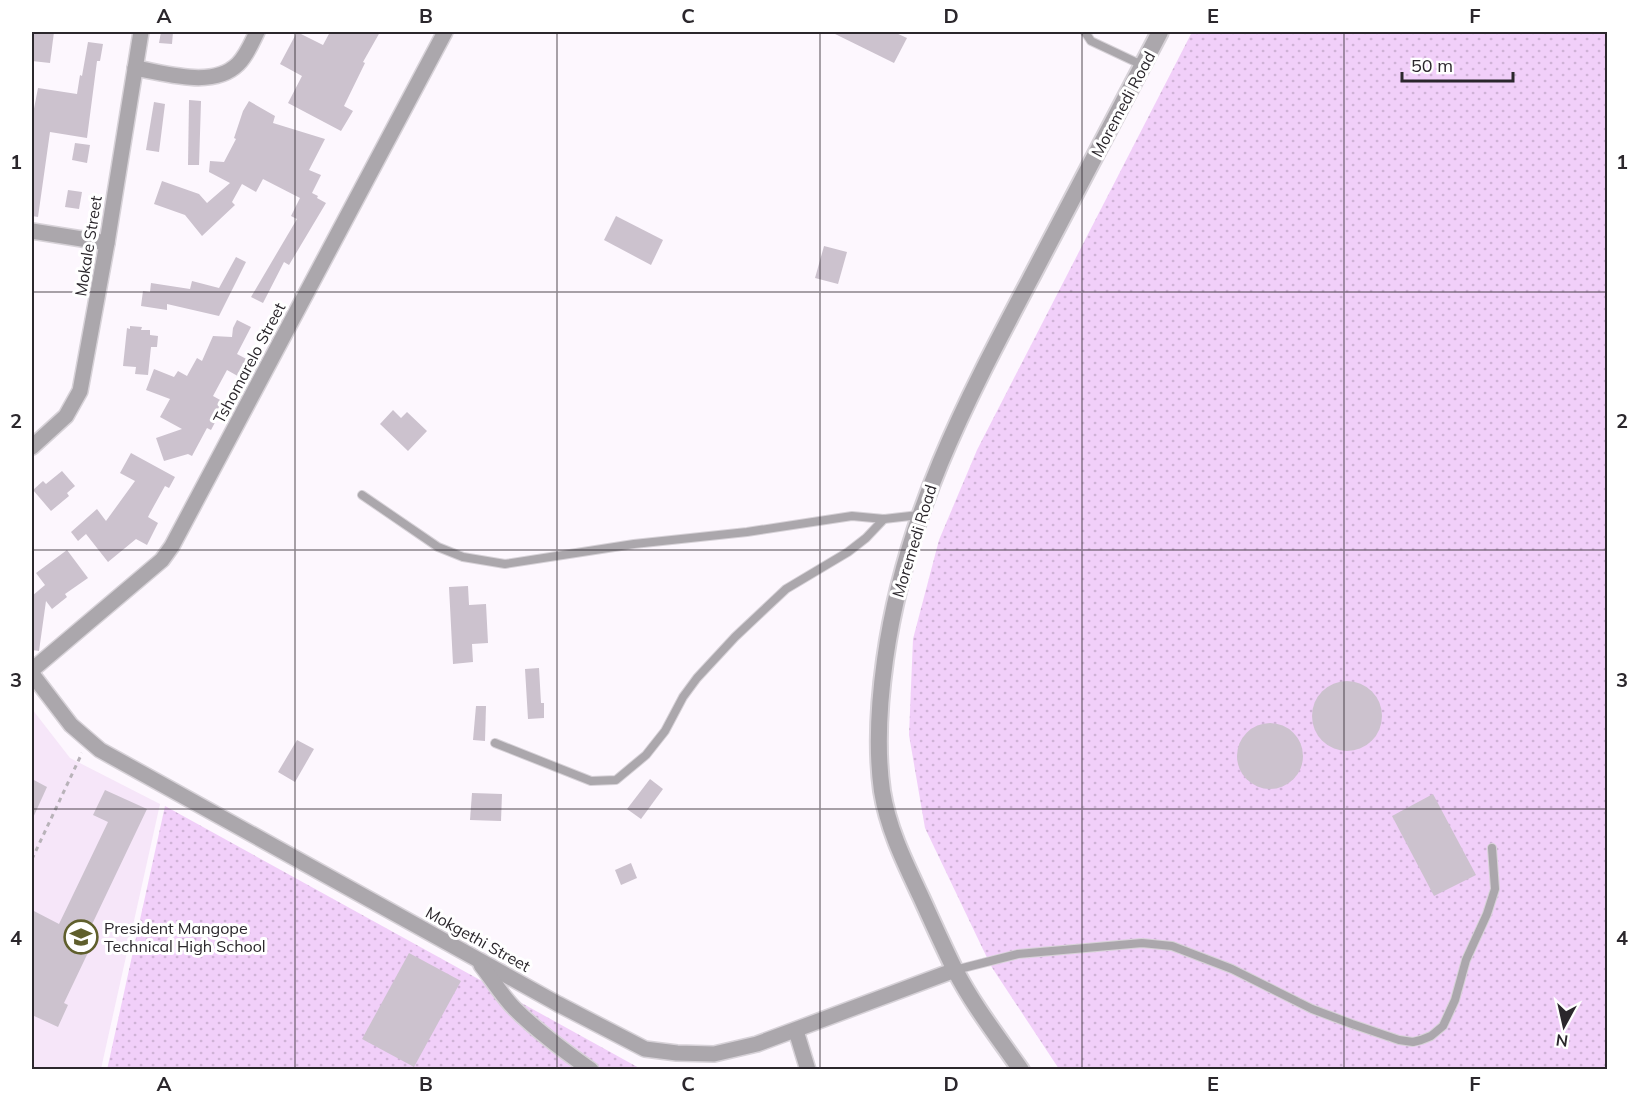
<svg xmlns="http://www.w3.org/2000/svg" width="1639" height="1101" viewBox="0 0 1639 1101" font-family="Mulish,sans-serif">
<defs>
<pattern id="grass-dots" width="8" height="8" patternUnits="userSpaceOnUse" patternTransform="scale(1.5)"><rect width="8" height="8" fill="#f1cff9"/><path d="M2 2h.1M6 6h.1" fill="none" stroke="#cfb2d6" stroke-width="1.8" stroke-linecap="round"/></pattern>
</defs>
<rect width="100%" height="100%" fill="#fdf7fe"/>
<polygon fill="#f6e6f9" points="32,709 70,758 160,804 101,1069 32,1069"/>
<g fill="url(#grass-dots)">
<polygon points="1192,32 1607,32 1607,1069 1059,1069 991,966 925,828 909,735 913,639 939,540 977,450"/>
<polygon points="165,806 641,1069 107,1070"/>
</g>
<g fill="#ccc2ce">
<polygon points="32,32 54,32 50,63 32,61"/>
<polygon points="161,32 173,32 172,44 159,43"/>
<polygon points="297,32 323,45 330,32 380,32 363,62 365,63 344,106 353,111 341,131 288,103 302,76 280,64"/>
<polygon points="831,32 894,32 907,38 894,63"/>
<polygon points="88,42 103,44 100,61 97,61 87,138 50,132 38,217 32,216 32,119 38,88 77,94 80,75 82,76"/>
<polygon points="189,100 201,101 199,165 188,165"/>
<polygon points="249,101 275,116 273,123 325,139 309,170 321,175 312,193 318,196 317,198 326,203 289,265 284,262 263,303 251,297 297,219 291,216 300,198 263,179 256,192 242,184 232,202 235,205 202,236 185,215 154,204 162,181 199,194 207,203 230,183 209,172 210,161 224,162 236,139 234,138 243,111"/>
<polygon points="154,102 165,104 159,152 146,150"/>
<polygon points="75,143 90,145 87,163 72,160"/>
<polygon points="68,190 82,192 79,209 65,207"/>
<polygon points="616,216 663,240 651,265 604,240"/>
<polygon points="824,246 847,252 838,284 815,278"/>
<polygon points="236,257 246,262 219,316 167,304 167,310 141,306 143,291 150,292 151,283 190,289 192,281 219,288"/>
<polygon points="237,320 251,327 237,354 252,362 243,379 227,370 213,396 222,401 218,409 221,411 211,430 207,428 192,456 188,454 164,461 156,438 182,429 160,417 170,399 146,390 154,369 174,377 178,371 187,376 197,358 202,361 213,336 232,337 233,328"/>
<polygon points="130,326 142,327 141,330 150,330 150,335 158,336 157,347 151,347 148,375 135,374 136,367 123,366 127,328 130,329"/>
<polygon points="393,410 401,418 407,412 427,431 408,451 380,424"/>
<polygon points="131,453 175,477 169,488 165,486 150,513 148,517 158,523 147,545 136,539 108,562 86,534 78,541 71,532 97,509 106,521 135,481 120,473"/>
<polygon points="62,471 75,486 67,493 69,496 51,511 33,490 43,481 46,484"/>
<polygon points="67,550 88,578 65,594 67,597 52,609 46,601 39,651 32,650 32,596 45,585 36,573"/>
<polygon points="468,586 469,605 486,604 488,643 472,644 473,662 453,664 449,587"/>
<polygon points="539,668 541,703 544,703 544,718 528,719 525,669"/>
<circle cx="1347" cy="716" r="35"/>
<polygon points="476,706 486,706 485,741 473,740"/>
<circle cx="1270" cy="756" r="33"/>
<polygon points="297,740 314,749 295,782 278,772"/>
<polygon points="32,779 47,787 32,820"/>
<polygon points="650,779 663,789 641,819 627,809"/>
<polygon points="105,790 147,809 86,937 94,940 64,1003 68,1005 58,1027 32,1015 32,910 59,924 108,822 93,815"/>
<polygon points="472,793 502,794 501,821 470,820"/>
<polygon points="1433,794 1476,875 1434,896 1392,816"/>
<polygon points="631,863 637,878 621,885 615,870"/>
<polygon points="409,953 461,981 414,1067 362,1039"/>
</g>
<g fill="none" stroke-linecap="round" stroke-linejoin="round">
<defs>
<g id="service">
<polyline points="1085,32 1091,41 1142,65"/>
<polyline points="362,495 438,547 463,557 505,564 634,544 747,532 852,516 884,519 919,515"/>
<polyline points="495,743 591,781 616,780 646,755 665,731 683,697 697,678 735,637 786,589 848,552 866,538 884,519"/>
<polyline points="955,970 1018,954 1142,943 1172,946 1232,969 1312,1009 1352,1024 1399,1040 1413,1042 1421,1040 1431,1036 1443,1026 1455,1000 1466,960 1487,914 1495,889 1492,848"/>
</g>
<g id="minor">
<path d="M135 68C166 73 213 89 238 64 247 55 252 42 257 32"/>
<polyline points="32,231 107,243"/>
<polyline points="32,447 66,416 80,391 107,243 141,32"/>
<polyline points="32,670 162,560 172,546 445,32"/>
<polyline points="32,674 71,725 100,750 558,1004 645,1049 677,1053 714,1054 757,1044 955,970"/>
<path d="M481 965C492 979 502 996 515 1009 538 1032 564 1051 591 1070"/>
<polyline points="796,1031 808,1070"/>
</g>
<path id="tertiary" d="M1021 1070C998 1037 973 1005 955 970 943 946 932 921 921 897 905 863 888 829 882 791 876 748 879 703 885 660 905 515 966 401 1033 274 1076 193 1118 112 1160 32"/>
</defs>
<use href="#service" stroke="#d7d2d8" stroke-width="10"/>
<use href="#minor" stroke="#d7d2d8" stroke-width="18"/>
<use href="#tertiary" stroke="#d7d2d8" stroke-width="20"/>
<polyline stroke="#b8b2b9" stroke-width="3" stroke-dasharray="4.5 4.5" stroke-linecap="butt" points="32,859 82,753"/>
<use href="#service" stroke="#aba7ac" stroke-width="8"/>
<use href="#minor" stroke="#aba7ac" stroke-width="15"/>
<use href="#tertiary" stroke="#aba7ac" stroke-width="16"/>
</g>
<path fill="none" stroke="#2b272c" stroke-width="1.5" stroke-opacity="0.55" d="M295 32V1070M557 32V1070M820 32V1070M1082 32V1070M1344 32V1070M32 292H1608M32 550H1608M32 809H1608"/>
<defs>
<symbol id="school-ring" viewBox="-11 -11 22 22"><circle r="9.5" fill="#fff" stroke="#5f5f2c" stroke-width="1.5"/><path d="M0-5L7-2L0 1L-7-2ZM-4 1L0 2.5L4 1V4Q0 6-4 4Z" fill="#5f5f2c"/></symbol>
</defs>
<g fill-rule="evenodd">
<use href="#school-ring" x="62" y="918" width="38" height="38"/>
</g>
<g text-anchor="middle" stroke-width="6" stroke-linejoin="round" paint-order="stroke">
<g font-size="16" fill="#2b272c" stroke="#fff">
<text transform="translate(1123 104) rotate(-62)" y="6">Moremedi Road</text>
<text transform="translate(88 246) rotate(-81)" y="6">Mokale Street</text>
<text transform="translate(249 363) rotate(-62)" y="6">Tshomarelo Street</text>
<text transform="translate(914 541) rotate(-73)" y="6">Moremedi Road</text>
<text transform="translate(478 939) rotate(29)" y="6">Mokgethi Street</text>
</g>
<g font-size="16" fill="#2b272c" stroke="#fff" text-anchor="start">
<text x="104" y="934">President Mangope<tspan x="104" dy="18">Technical High School</tspan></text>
</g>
</g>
<rect width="1639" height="1101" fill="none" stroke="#ffffff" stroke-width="66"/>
<g transform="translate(1564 1026) rotate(188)" stroke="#ffffff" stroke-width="4.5" paint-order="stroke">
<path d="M0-4.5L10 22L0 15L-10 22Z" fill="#2b272c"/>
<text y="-9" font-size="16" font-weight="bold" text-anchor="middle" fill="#2b272c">N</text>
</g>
<path d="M1402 72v9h111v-9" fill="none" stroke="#2b272c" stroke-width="3"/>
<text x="1411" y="72" font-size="18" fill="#2b272c" stroke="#ffffff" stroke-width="4.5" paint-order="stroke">50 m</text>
<rect x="33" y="33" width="1573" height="1035" fill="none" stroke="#2b272c" stroke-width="2"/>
<g font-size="20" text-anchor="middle" font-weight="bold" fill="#2b272c">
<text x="164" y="23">A</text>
<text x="426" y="23">B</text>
<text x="688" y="23">C</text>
<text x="951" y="23">D</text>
<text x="1213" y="23">E</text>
<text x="1475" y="23">F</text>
<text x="16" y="169">1</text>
<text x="1622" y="169">1</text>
<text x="16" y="428">2</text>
<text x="1622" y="428">2</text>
<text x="16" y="687">3</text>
<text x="1622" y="687">3</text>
<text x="16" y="945">4</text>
<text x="1622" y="945">4</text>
<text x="164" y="1091">A</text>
<text x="426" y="1091">B</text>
<text x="688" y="1091">C</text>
<text x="951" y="1091">D</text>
<text x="1213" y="1091">E</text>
<text x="1475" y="1091">F</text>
</g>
</svg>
